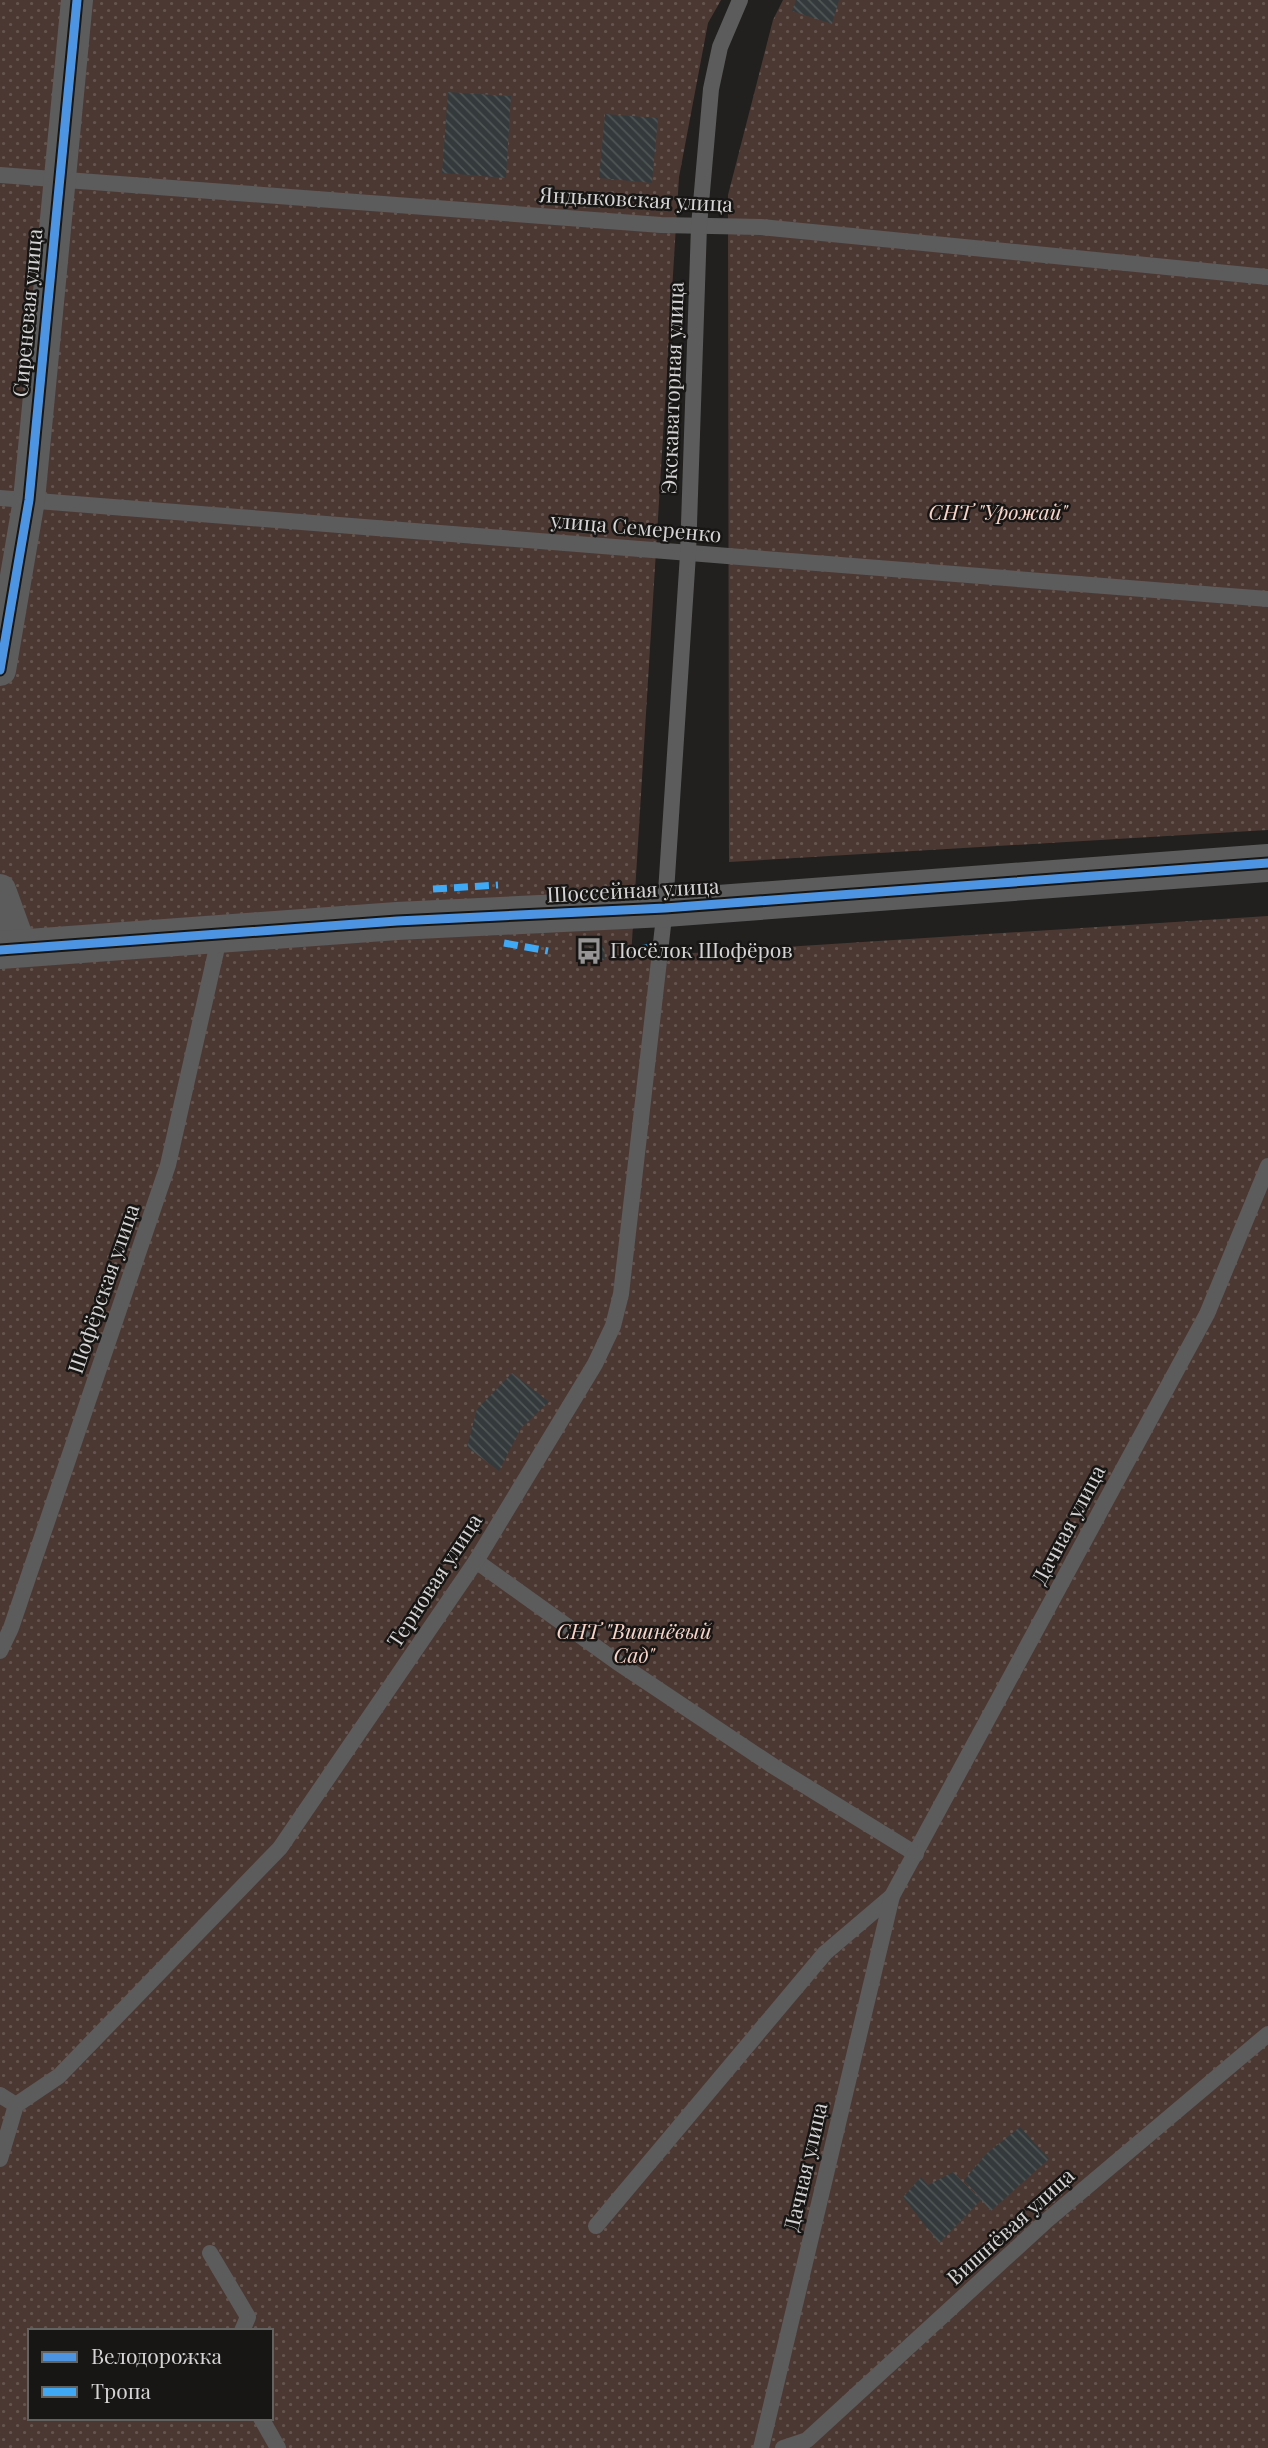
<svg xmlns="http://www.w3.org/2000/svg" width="1268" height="2448" viewBox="0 0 1268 2448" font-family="'Playfair Display',serif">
<defs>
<pattern id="garden-dots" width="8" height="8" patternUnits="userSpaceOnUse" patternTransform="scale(1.75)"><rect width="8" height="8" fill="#4c3832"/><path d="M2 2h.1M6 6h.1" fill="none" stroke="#65544f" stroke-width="1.8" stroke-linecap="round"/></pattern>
<pattern id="building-back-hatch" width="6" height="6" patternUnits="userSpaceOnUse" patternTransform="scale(1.75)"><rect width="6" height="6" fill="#343a3b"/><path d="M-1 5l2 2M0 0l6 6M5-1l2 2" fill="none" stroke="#505656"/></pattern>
</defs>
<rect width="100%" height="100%" fill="#21201f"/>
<g fill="url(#garden-dots)" fill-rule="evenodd">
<path d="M0 0H721L708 23 679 177 631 957 1268 916V2448H0ZM30 2331H271V2418H30Z"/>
<polygon points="783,0 1268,0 1268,830 729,862 728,195 773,20"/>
</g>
<g fill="url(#building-back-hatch)">
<polygon points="796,0 839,0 832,24 792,11"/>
<polygon points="448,92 511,96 506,178 442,173"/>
<polygon points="605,114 658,118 652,183 599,178"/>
<polygon points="604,946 605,960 577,961 576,947"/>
<polygon points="512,1373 549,1402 521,1428 499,1471 467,1447 477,1409"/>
<polygon points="1020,2127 1049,2159 991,2211 964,2180 987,2153"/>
<polygon points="953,2172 981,2200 939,2243 903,2197 921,2177 928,2185"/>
</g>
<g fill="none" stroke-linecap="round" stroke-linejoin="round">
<g stroke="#5c5c5c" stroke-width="16">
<polyline points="0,175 661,225 761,227 1268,277"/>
<polyline points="0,498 1268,599"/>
<polyline points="476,1561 617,1662 773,1766 916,1854"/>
<polyline points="0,1651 11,1628 168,1165 220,934"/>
<polyline points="0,2095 16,2105"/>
<polyline points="0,2159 16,2105 59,2076 280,1848 476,1561 595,1364 613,1326 621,1294 665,908 688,554 699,226 711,89 720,47 740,0"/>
<polyline points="596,2226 825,1953 892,1896"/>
<polyline points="210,2253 248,2317 242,2331"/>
<polyline points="261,2418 278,2448"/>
<polyline points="761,2448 892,1896 1207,1314 1268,1166"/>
<polyline points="783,2448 807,2440 1045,2222 1268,2034"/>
</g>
<g stroke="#5c5c5c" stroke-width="32">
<polyline points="0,670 29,500 77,0"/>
<polyline points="0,890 21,948"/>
</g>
<polyline stroke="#5c5c5c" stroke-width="38" points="0,950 397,921 665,908 1268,863"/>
<g stroke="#3fa9f5" stroke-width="7" stroke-dasharray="14 7" stroke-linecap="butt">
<polyline points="433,889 498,885"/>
<polyline points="504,943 548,951"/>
<polyline points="621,951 661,946"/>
</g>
<defs>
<g id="cycleway">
<polyline points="0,670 29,500 77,0"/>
<polyline points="0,950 397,921 665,908 1268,863"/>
</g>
</defs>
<use href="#cycleway" stroke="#181615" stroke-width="13"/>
<use href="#cycleway" stroke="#4d94e3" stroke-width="9"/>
</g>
<defs>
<symbol id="bus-bare" viewBox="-9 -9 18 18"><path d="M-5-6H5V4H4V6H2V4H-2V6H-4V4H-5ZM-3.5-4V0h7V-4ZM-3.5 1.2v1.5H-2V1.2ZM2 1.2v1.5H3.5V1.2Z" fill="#969494" stroke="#181615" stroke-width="2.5" paint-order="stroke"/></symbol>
</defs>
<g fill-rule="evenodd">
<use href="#bus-bare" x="570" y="932" width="38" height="38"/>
</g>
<g text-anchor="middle" stroke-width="5" stroke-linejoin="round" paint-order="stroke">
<g font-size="21" fill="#d5d3d3" stroke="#181615">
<text transform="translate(636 200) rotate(3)" y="7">Яндыковская улица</text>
<text transform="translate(28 313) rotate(-85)" y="7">Сиреневая улица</text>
<text transform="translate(673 388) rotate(-88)" y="7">Экскаваторная улица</text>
<text transform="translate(636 528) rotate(5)" y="7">улица Семеренко</text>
<text transform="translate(633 891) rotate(-3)" y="7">Шоссейная улица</text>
<text transform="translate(104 1289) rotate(-71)" y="7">Шофёрская улица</text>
<text transform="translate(1069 1525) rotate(-62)" y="7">Дачная улица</text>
<text transform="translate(435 1581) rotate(-57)" y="7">Терновая улица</text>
<text transform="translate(806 2167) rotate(-77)" y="7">Дачная улица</text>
<text transform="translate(1011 2227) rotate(-42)" y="7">Вишнёвая улица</text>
</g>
<g font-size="21" font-style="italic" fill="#f9d4c8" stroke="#181615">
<text x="998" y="520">СНТ "Урожай"</text>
<text x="634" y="1639">СНТ "Вишнёвый<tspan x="634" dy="24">Сад"</tspan></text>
</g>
<g font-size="21" fill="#d5d3d3" stroke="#181615" text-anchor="start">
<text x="610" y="958">Посёлок Шофёров</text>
</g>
</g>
<rect x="28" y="2329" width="245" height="91" fill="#181615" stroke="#646261" stroke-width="2"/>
<rect x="42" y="2352" width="35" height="10" fill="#4d94e3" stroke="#646261" stroke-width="2"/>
<text x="91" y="2364" font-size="21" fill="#d5d3d3">Велодорожка</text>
<rect x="42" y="2387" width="35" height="10" fill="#3fa9f5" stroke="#646261" stroke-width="2"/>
<text x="91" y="2399" font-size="21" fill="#d5d3d3">Тропа</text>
</svg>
